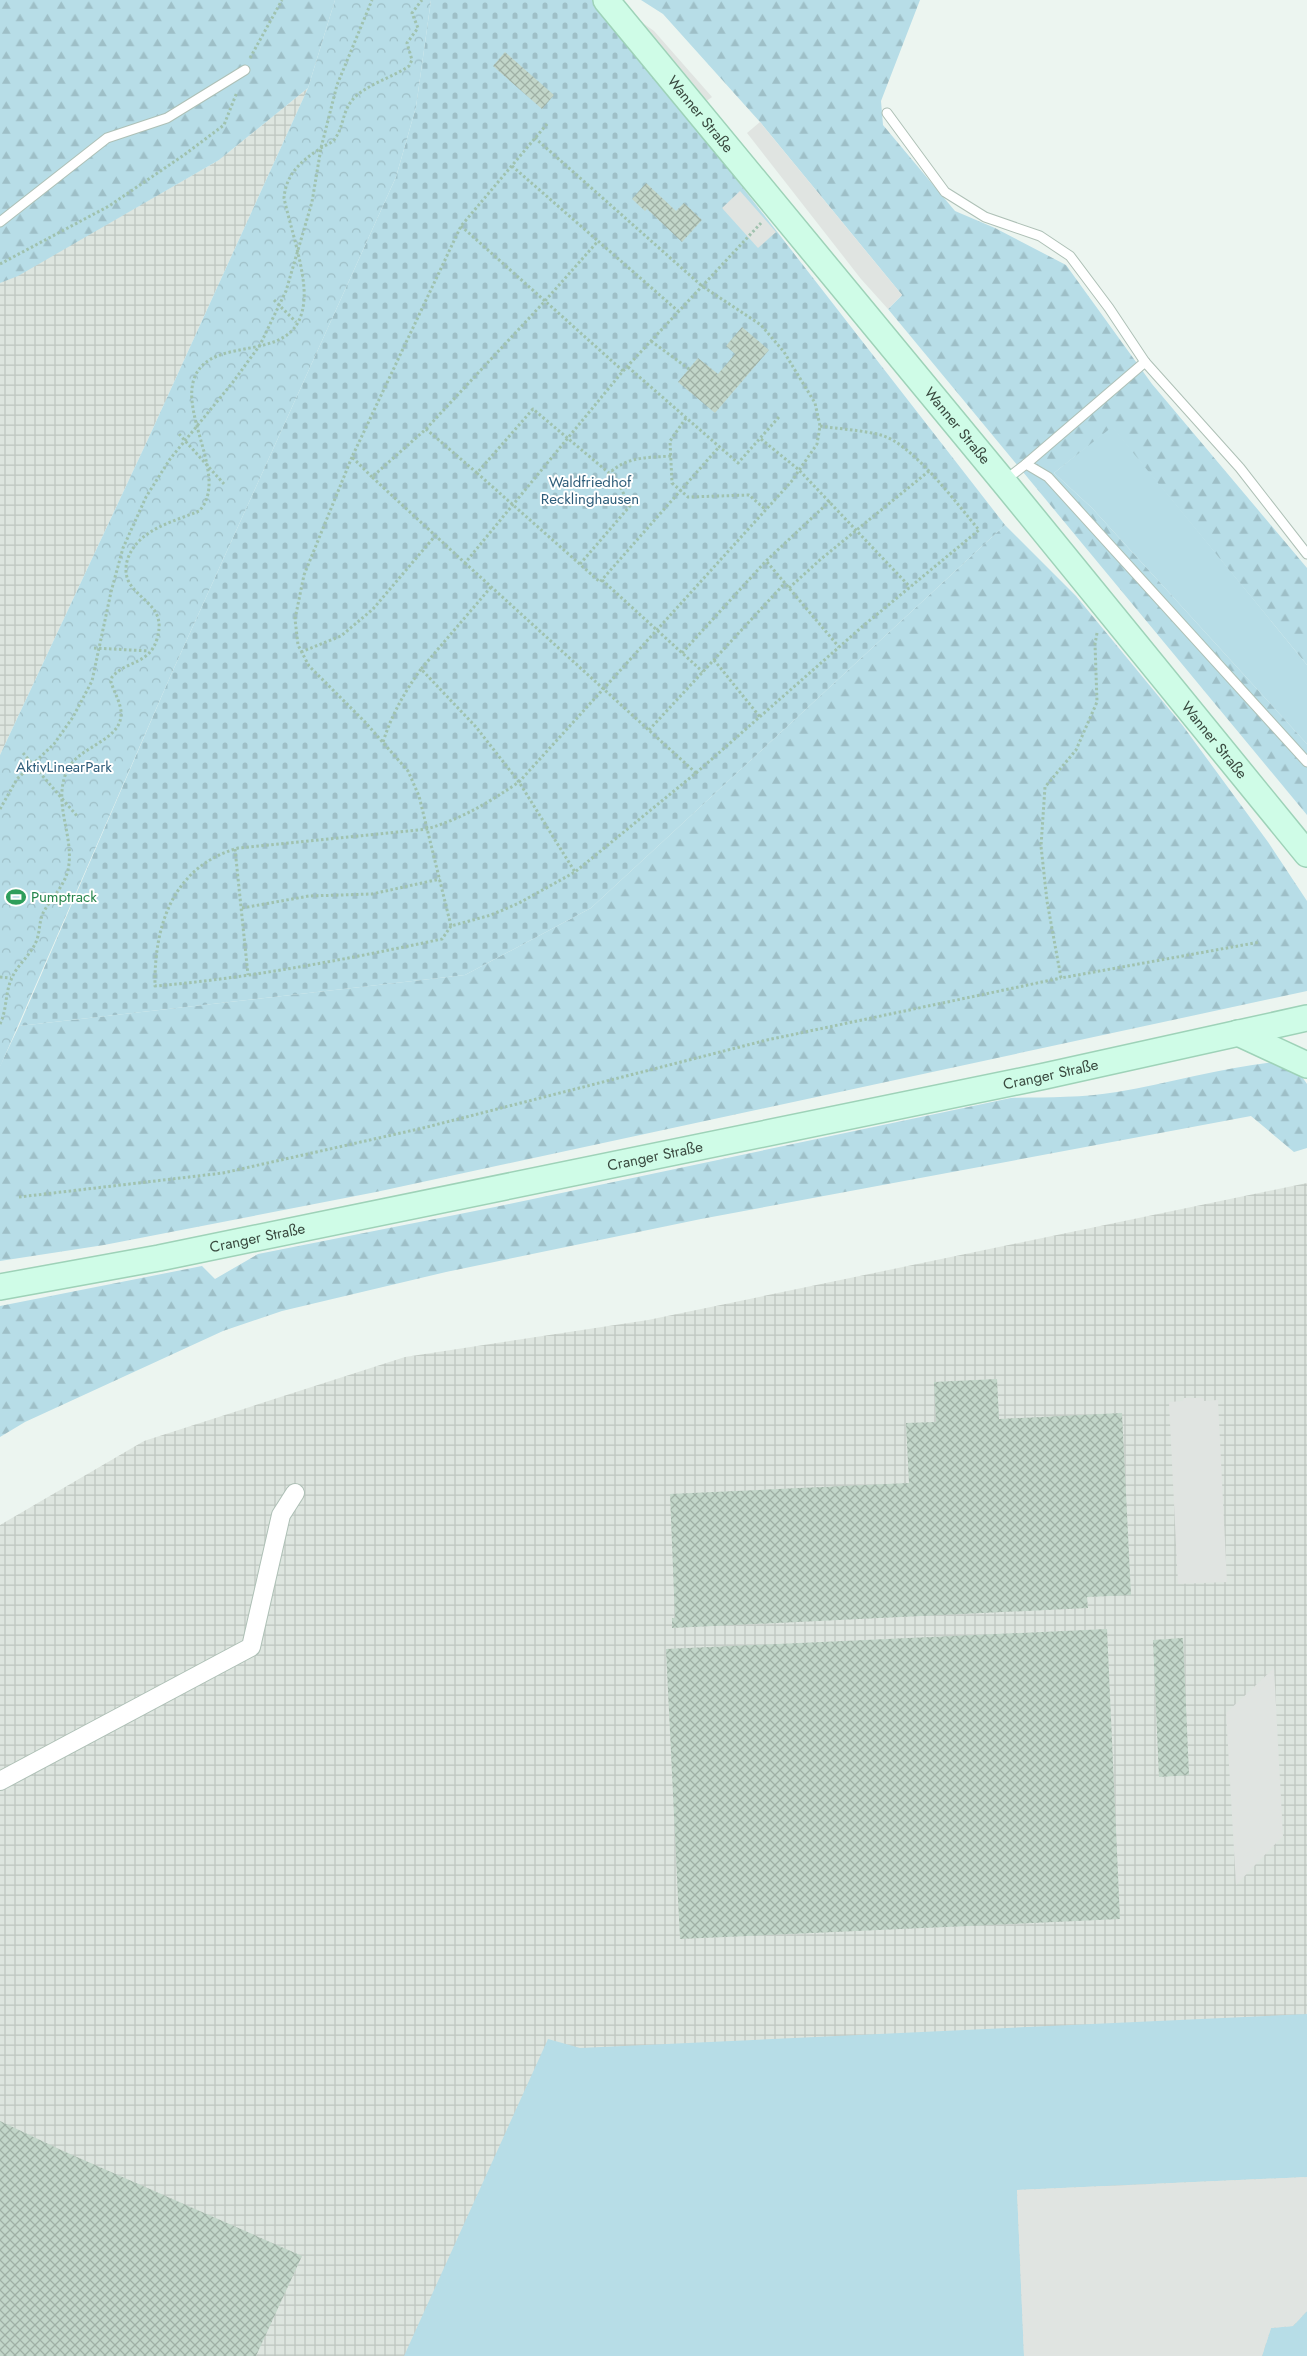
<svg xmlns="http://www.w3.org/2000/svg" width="1307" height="2356" viewBox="0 0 1307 2356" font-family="Jost,sans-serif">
<defs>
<pattern id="industrial-grid" width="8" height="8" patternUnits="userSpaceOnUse" patternTransform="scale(1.25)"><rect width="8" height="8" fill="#dde5df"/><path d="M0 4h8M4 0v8" fill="none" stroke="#bec6c0"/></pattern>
<pattern id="forest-firs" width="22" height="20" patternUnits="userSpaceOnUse" patternTransform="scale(1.25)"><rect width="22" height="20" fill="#b7dde7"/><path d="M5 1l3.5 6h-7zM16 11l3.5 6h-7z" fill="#9ebfc7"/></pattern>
<pattern id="cemetery-stones" width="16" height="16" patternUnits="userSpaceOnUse" patternTransform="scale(1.25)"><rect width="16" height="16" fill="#b7dde7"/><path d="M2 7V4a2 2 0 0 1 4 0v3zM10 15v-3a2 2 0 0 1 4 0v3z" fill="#9ebfc7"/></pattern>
<pattern id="park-crowns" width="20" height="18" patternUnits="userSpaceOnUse" patternTransform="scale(1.25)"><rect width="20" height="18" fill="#b7dde7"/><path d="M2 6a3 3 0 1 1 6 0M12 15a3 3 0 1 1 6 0" fill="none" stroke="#9ebfc7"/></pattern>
<pattern id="building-cross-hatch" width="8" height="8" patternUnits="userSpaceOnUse" patternTransform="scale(1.25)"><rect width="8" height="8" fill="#c2d6c9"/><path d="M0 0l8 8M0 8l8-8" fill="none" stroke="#9fb0a5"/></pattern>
</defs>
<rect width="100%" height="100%" fill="#ecf5f0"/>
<g fill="url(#industrial-grid)">
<polygon points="308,88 149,437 0,755 0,283 18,275 219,160"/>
<polygon points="1307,1183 1307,2356 0,2356 0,1525 144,1441 405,1357 648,1320"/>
</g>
<g fill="#b7dde7">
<polygon points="1112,426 1307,665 1307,744 1092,508 1054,473"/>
<polygon points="1307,2014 1307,2177 1017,2190 1024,2356 404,2356 548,2039 580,2048"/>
<polygon points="1307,2311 1307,2356 1262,2356 1271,2328 1293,2326"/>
</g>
<g fill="url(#forest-firs)">
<polygon points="0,0 335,0 308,88 219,160 18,276 0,283"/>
<polygon points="641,0 920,0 881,101 883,125 955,211 995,228 1066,265 1152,384 1307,568 1307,665 1112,427 1054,473 1092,508 1307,744 1307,815 888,309 902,295 760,122 663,14"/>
<polygon points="1005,525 1076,596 1183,726 1268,842 1307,901 1307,991 376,1192 104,1245 0,1261 0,1066 19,1026 465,975 591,908"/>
<path d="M1274 1062 1300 1074 1307 1084V1148L1294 1152 1251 1116 701 1219 446 1272 282 1311 223 1331 25 1422 0 1437V1306L202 1266 215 1279 258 1254 495 1207 1011 1098C1046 1097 1082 1098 1117 1092 1170 1083 1221 1068 1274 1062Z"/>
</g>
<polygon fill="url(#cemetery-stones)" points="431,0 593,0 691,121 1005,525 591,908 465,975 19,1026 170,677 396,177 416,107"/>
<polygon fill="url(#park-crowns)" points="335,0 431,0 416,107 396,177 170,677 0,1067 0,755 149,437 308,88"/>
<g fill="#e0e4e1">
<polygon points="633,16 654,31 712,97 705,102"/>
<polygon points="760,122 902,295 888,309 861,279 747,133"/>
<polygon points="740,191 776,232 758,248 722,208"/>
<polygon points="1184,1398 1203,1398 1204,1401 1218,1400 1227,1582 1178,1584 1169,1402 1183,1401"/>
<polygon points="1274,1668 1283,1836 1236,1885 1226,1713"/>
<polygon points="1307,2177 1307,2311 1293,2326 1271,2328 1262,2356 1024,2356 1017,2190"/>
</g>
<g fill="url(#building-cross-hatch)">
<polygon points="505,52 554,95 542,109 493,66"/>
<polygon points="646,183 676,211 684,203 702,220 682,242 647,209 645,211 632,199"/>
<polygon points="742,327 769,350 715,413 678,382 698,358 718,374 735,354 726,346"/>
<polygon points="997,1379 999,1419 1122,1413 1131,1595 1087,1597 1088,1608 672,1628 672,1618 675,1618 670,1494 909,1483 906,1423 936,1422 934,1382"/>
<polygon points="1107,1629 1120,1919 680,1939 666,1649"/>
<polygon points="1183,1638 1189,1775 1159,1777 1153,1640"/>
<polygon points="0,2121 61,2150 302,2256 256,2356 0,2356"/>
</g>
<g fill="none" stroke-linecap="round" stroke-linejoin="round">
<defs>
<g id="lane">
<polyline points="887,113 945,192 985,217 1040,236 1070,256 1109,308 1145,362 1240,468 1307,554"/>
<polyline points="0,222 107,138 167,118 245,70"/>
<polyline points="1026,464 1145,362"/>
<polyline points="1004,481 1026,464 1048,477 1307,762"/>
</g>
<polyline id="street" points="0,1781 251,1647 281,1515 295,1493"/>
<g id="secondary">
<path id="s1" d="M606 0 1003 481 1307 854"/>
<polyline points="1238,1033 1307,1065"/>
<path id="s2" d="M0 1287 159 1258 1045 1076 1307 1018"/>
</g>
</defs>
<use href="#lane" stroke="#aec0b6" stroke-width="11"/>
<use href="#street" stroke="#aec0b6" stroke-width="20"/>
<use href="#secondary" stroke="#9ed2b8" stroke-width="28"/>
<g stroke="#a0c2ae" stroke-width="3" stroke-dasharray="2.5 2.5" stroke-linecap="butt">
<polyline points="250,58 282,0"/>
<polyline points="512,166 598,241"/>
<polyline points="0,264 109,206 184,155 224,125 237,92"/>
<polyline points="274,300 296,322"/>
<polyline points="651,341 689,369"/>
<polyline points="628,367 738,463 779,417"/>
<polyline points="623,371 545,301 598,241 678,311"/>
<polyline points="686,418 670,441 672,483 688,497 749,495 766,510"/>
<polyline points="426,429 545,301 461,226"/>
<polyline points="179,434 224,484"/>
<polyline points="761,439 799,470 910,587"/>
<path d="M671 456C646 458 629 456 609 473L533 409 477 473 600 582 719 447"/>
<polyline points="352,457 304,575 295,619 298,645 309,666 365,722 408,771 419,796 451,926 491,915 519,903 575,872 696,773 465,563"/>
<polyline points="477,473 426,429 372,477 465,563 623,371 761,223"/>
<polyline points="372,477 352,457 461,226 547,124"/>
<polyline points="767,562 839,647"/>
<polyline points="580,564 630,506 612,471"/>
<polyline points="602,580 703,672"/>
<polyline points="491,587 421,669 476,727 519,782 575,872"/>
<polyline points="789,588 821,559 929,471"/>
<polyline points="1097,633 1095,644 1097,702 1076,750 1045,787 1041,846 1047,901 1061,978 1260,942"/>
<polyline points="94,648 149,651"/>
<polyline points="301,652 341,636 373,609 435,536"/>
<polyline points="682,653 766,561 830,501"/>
<polyline points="714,660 760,717"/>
<polyline points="649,730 785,583"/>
<path d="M383 742C392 714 404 693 421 669"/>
<polyline points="23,753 77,816"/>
<path d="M696 773 863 626 979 530C957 504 913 444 881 435 861 430 839 429 820 426"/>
<polyline points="0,809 17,779 54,744 73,717 92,681 111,592 123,548 146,497 170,459 233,382 260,345 286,291 312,202 321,148 337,85 372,0"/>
<polyline points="235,849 248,975"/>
<polyline points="242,908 309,896 372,894 440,879"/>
<path d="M451 926 442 939C347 959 251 978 155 986 154 924 174 866 238 848L427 829C463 818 488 803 519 782L791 482 817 444 820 426 815 403 784 352 761 325 702 286 535 138"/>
<polyline points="0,977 11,978"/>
<path d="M0 1024C7 1010 5 994 11 980 16 966 30 956 36 942 40 933 39 922 43 913 51 898 64 887 68 870 75 837 53 806 66 773 75 747 120 742 121 715 122 705 114 692 111 682L112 677C127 660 149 665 157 639 166 608 144 604 130 584 125 576 125 567 128 558 139 529 173 522 199 511 229 480 181 417 194 379 211 330 300 370 304 299 306 272 290 226 284 198 286 174 301 161 321 148 325 145 330 144 334 140 345 126 341 110 356 96 371 83 393 77 409 66L412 60 407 43 418 28 412 13 422 0"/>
<polyline points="19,1197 223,1173 423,1128 767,1040 1061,978"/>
</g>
<use href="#lane" stroke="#fff" stroke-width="9"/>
<use href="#street" stroke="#fff" stroke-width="18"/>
<use href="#secondary" stroke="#cffce7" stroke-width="25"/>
</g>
<defs>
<symbol id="stadium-bare" viewBox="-9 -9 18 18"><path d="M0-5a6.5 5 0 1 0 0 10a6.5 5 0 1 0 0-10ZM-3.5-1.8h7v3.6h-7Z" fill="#2e9e5b" stroke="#fff" stroke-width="2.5" paint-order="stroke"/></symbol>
</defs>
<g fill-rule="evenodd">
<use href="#stadium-bare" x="2" y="883" width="28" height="28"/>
</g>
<g text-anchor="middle" stroke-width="4" stroke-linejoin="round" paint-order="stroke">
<g font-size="15" fill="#39493f" stroke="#fff">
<text dy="5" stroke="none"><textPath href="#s1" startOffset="148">Wanner Straße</textPath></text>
<text dy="5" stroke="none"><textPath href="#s1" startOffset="552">Wanner Straße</textPath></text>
<text dy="5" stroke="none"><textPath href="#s1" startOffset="958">Wanner Straße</textPath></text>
<text dy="5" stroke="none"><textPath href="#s2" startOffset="1072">Cranger Straße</textPath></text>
<text dy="5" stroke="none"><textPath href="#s2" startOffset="668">Cranger Straße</textPath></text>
<text dy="5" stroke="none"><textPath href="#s2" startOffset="262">Cranger Straße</textPath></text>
</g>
<g font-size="15" fill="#2e5d7a" stroke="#fff">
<text x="590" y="487">Waldfriedhof<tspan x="590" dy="17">Recklinghausen</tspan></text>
<text x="64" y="772">AktivLinearPark</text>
</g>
<g font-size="15" fill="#27864d" stroke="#fff" text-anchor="start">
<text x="31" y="902">Pumptrack</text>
</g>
</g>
</svg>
